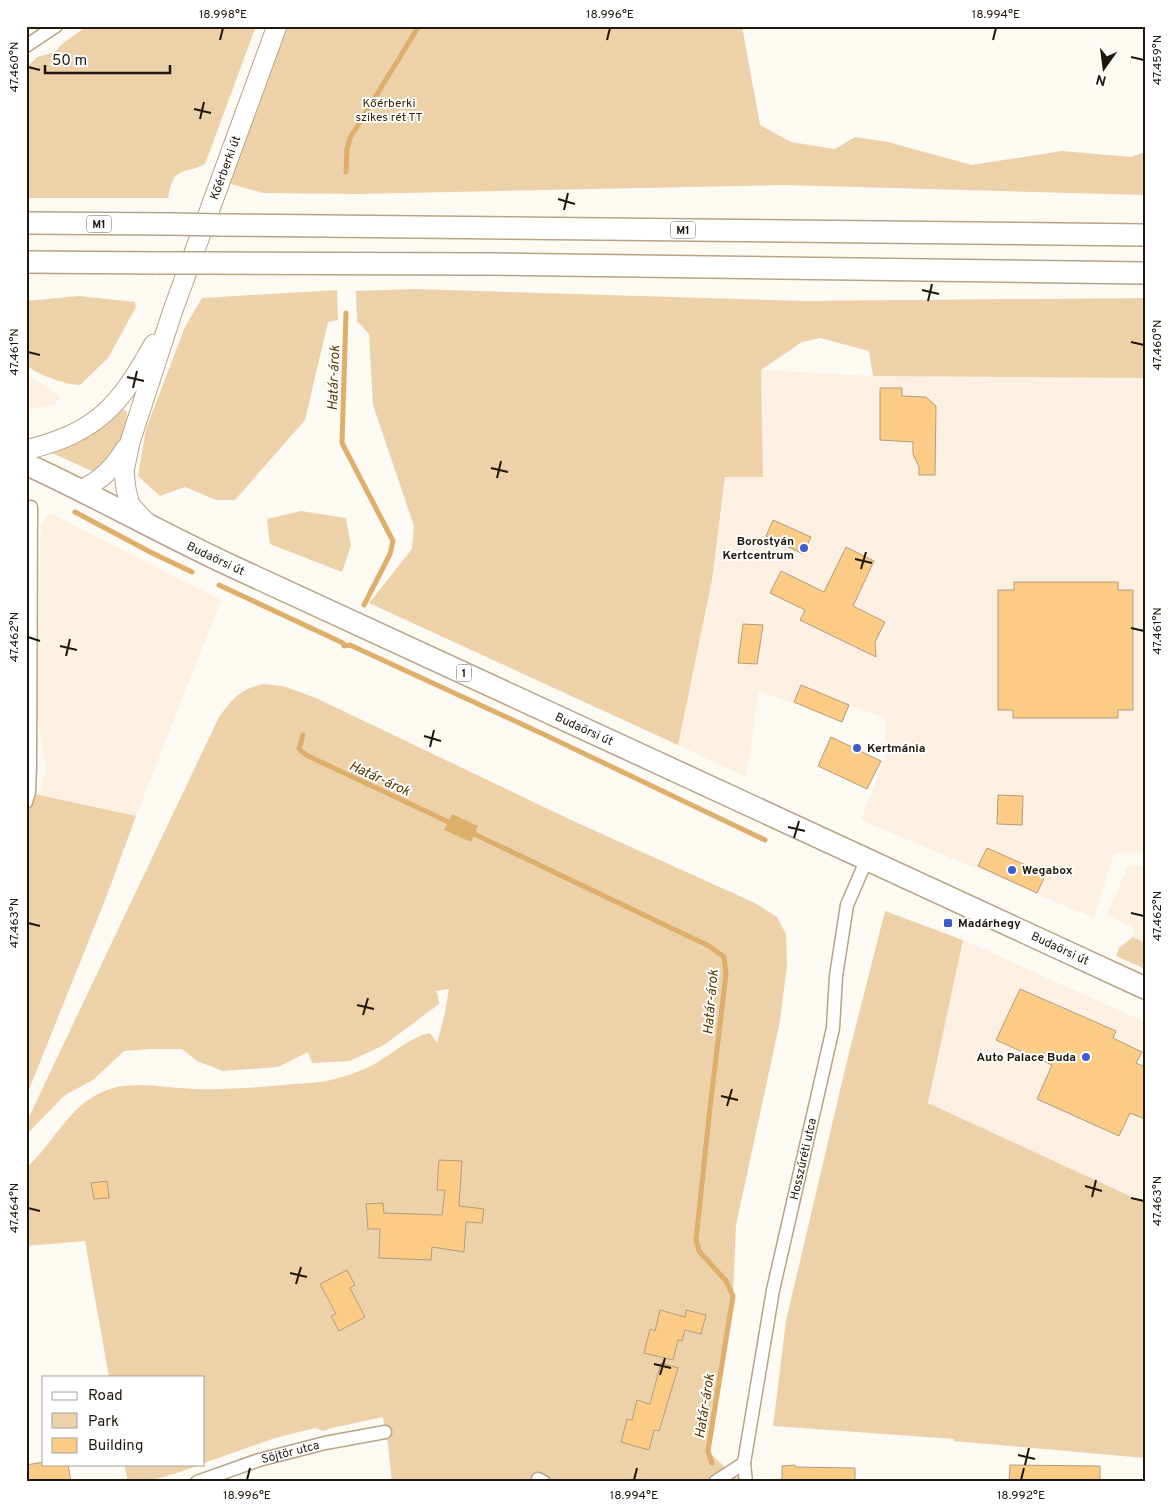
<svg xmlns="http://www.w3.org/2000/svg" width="1171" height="1508" viewBox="0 0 1171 1508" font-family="Overpass,sans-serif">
<rect width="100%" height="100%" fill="#fdf9f3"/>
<g fill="#fbf0e1">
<polygon points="761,370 873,376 1145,378 1145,852 1114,853 1094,918 861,820 885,759 886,718 849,705 842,722 759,691 746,777 678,745 712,580 726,477 763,477"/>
<polygon points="26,374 60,396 55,405 26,410"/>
<polygon points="50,513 221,600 136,816 39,794 46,769 36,711 41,524"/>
<polygon points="1145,865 1145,943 1133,937 1133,928 1107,915 1128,866"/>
<polygon points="963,940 1145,1022 1145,1203 928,1103"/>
</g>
<g fill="#edd1a9">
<path d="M87 26H256L205 164C182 176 174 164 168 198H26V65L30 64 37 57 55 52 61 45Z"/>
<polygon points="277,26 742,26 760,125 791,142 835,149 855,137 888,142 972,165 1062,151 1131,157 1145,152 1145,195 784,185 358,194 263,193 220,181"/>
<polygon points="414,289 803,301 1145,298 1145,378 873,376 869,351 820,338 802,342 761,370 763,477 725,477 712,580 678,745 369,603 412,549 414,526 373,405 369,334 357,321 356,291"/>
<polygon points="337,290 338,320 328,322 305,420 235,500 216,500 185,487 160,496 138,476 146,429 185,327 202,298"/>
<path d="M79 296 135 302 136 307 108 358 80 385C67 385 34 374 26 364V301Z"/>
<path d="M123 409 127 412C127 428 122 444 112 457 108 463 99 467 94 472L52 453V451L84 439 105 425Z"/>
<polygon points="301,511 346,518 351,546 342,572 270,544 267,519"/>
<path d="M263 684 283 686 316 698 571 820 755 903 777 917 786 934 787 965 780 1021 736 1225 733 1296 708 1451 736 1478 740 1476 744 1482H392L388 1445 383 1417 332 1428 323 1431 315 1428 275 1438 204 1463V1377H109L85 1241 26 1246V1168C49 1148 63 1118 88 1100 124 1075 158 1089 198 1089 230 1090 262 1087 294 1084 306 1083 319 1083 331 1080 350 1075 368 1069 384 1058 400 1048 412 1037 430 1033L437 1043 444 1017 449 989 435 991 438 994 439 1004 384 1045 350 1061 312 1063 308 1052 278 1067 223 1071 197 1061 182 1049H150L124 1051 93 1080 65 1095 26 1135V1123L28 1119 219 717C234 698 238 690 263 684Z"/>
<polygon points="26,792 136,816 107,895 26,1097"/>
<polygon points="885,911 963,940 928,1103 1145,1203 1145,1458 954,1441 954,1439 773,1426 786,1321 846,1065"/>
<polygon points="1133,937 1145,943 1145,969 1116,956 1119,948"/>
<path d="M124 1464H202C178 1473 153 1482 128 1482Z"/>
</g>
<polygon fill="#ddaf6a" points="452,814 478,826 471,842 444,830"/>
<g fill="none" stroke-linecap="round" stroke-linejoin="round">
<g stroke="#ddaf6a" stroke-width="5">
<polyline points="346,172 347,149 350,138 419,26"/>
<polyline points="346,313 342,443 393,541 390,554 364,605"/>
<polyline points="75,512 152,553 192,572"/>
<polyline points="219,585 343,643 344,646 350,645 543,734 765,840"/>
<polyline points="303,735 299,749 308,756 453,824"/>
<polyline points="470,832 709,946 724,957 726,974 710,1108 696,1240 699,1251 726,1281 733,1296 708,1451 712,1463"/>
</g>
</g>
<g fill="#fccc87" stroke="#b19c7e">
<polygon points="880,388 902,388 902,396 926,397 936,406 935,475 919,475 919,467 913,454 913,442 880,440"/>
<polygon points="773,520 811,537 803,554 766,536"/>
<polygon points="846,547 874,561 853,606 885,622 875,642 876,657 800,620 805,610 770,593 781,571 824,592"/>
<polygon points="1014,582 1118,582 1118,590 1133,590 1133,710 1118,710 1118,718 1013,718 1013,710 998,710 998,590 1014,590"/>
<polygon points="743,624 763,625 757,664 738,663"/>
<polygon points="801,685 849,705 842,722 794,702"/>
<polygon points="831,737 881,761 867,789 818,766"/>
<polygon points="998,795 1023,796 1022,825 997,824"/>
<polygon points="987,848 1046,874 1037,893 978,866"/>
<polygon points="1020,989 1116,1031 1113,1038 1142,1052 1136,1063 1145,1067 1145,1119 1130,1113 1119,1136 1037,1099 1052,1065 996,1040"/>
<polygon points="439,1160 462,1161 459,1206 484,1209 482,1223 466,1222 464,1252 432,1247 431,1260 379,1258 380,1229 368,1229 366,1204 383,1203 384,1213 442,1215 445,1190 437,1190"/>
<polygon points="107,1181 109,1198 94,1199 91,1183"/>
<polygon points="347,1270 355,1285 350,1288 365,1317 339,1331 331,1316 336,1314 320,1284"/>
<polygon points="660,1310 685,1317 686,1310 706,1315 701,1334 685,1330 682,1341 678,1340 673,1360 644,1353 650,1329 655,1331"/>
<polygon points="661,1363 678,1368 659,1431 654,1430 649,1450 621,1442 627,1419 632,1420 637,1400 650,1404"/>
<polygon points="44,1462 44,1464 68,1464 71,1482 26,1482 26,1465"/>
<polygon points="795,1465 795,1467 855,1468 855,1482 782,1482 782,1466"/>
<polygon points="1010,1465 1100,1466 1100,1482 1009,1482"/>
</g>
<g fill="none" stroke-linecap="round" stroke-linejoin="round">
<defs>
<g id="street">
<polyline points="26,46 56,26"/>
<polyline points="26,802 29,792 30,766 31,507"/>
<polyline points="538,1479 544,1482"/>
<path id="s1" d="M197 1482 259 1460 325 1443 385 1432"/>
<polyline points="715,1482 744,1463"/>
<path id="s2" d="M746 1482 744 1463 773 1290 833 1028 836 976 847 905 867 859"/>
</g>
<g id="secondary">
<path d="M26 450C98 432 119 406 154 344"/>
<path d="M81 490C101 480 114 468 125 449"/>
<path id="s3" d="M146 522 130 505 126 489 124 471 130 442 173 310 277 26"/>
</g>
<g id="primary">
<polyline points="26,223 171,224"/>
<polyline points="222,225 1145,235"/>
<polyline points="26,262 157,263"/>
<polyline points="207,263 488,264 1145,273"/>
<path id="s4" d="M26 464C98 497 166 536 238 569 540 710 843 846 1145 988"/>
</g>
</defs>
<use href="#street" stroke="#b8a385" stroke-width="15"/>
<use href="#secondary" stroke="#b8a385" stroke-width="21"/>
<use href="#primary" stroke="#b8a385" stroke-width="24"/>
<use href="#street" stroke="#fff" stroke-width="12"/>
<use href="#secondary" stroke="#fff" stroke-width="19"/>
<use href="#primary" stroke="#fff" stroke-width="21"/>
<defs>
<g id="primary-bridge">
<polyline points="171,224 222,225"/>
<polyline points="157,263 207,263"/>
</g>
</defs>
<use href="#primary-bridge" stroke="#b8a385" stroke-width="24" stroke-linecap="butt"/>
<use href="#primary-bridge" stroke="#fff" stroke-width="21"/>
</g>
<path fill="none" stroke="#1f170b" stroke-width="2" d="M220 40 223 28M607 40 610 28M993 40 996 28M1131 57 1144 60M28 67 40 70M194 109 211 113M200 119 204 102M558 199 575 204M564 210 568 193M922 290 939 294M928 301 932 284M1131 342 1144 345M28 352 40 355M127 377 144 381M133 388 137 371M491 468 508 472M497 478 501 461M855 559 872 563M861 569 866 552M1131 628 1144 631M28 637 40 641M60 646 77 650M66 656 70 639M424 736 441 741M430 747 434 730M788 827 805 831M794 838 799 821M1131 913 1144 916M28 923 40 926M357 1005 374 1009M363 1015 368 998M721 1096 738 1100M727 1106 732 1089M1085 1186 1102 1191M1092 1197 1096 1180M1131 1198 1144 1201M28 1208 40 1211M290 1273 307 1277M296 1284 301 1267M654 1364 671 1368M660 1375 665 1358M1018 1455 1035 1459M1025 1465 1029 1448M247 1480 250 1468M634 1480 637 1468M1021 1480 1024 1468"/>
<g fill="#405ccf" stroke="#fff" stroke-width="2">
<circle cx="804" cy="548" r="5"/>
<circle cx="857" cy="748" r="5"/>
<circle cx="1012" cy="870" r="5"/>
<rect x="943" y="918" width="10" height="10" rx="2.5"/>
<circle cx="1086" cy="1057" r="5"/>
</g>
<g text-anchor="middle" stroke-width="4" stroke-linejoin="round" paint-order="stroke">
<g fill="#fff" stroke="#625d54" stroke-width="1">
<rect x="86.5" y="215.5" width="25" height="17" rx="4"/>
<rect x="670.5" y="221.5" width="25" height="17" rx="4"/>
<rect x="456.5" y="664.5" width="15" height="17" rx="4"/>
</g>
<g font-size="11" font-weight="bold" fill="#1f170b">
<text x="99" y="228">M1</text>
<text x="683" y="234">M1</text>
<text x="464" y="677">1</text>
</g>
<g font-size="12" fill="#382506" stroke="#fff">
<text x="389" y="107">Kőérberki<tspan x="389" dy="14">szikes rét TT</tspan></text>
</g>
<g font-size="12" fill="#1f170b" stroke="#fff">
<text dy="4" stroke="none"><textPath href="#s3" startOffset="378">Kőérberki út</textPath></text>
<text dy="4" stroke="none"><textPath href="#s4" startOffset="212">Budaörsi út</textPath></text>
<text dy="4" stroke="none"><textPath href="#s4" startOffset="618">Budaörsi út</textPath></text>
<text dy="4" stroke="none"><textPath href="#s4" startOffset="1142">Budaörsi út</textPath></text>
<text dy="4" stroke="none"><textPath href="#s2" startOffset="329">Hosszúréti utca</textPath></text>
<text dy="4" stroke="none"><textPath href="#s1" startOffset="98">Söjtör utca</textPath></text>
</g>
<g font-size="12" font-weight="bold" fill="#1f170b" stroke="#fff" text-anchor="start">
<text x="794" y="545" text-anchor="end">Borostyán<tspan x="794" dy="14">Kertcentrum</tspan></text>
<text x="867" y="752">Kertmánia</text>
<text x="1022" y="874">Wegabox</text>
<text x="958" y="927">Madárhegy</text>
<text x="1076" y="1061" text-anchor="end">Auto Palace Buda</text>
</g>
<g font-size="14" font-style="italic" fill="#583a00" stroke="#fff">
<text transform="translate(333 378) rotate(-88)" y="5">Határ-árok</text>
<text transform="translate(380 778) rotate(25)" y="5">Határ-árok</text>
<text transform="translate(710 1002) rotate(-85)" y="5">Határ-árok</text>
<text transform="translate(704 1406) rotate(-81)" y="5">Határ-árok</text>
</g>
</g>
<rect width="1171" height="1508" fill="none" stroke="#ffffff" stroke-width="55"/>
<rect x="42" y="1376" width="162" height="90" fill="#ffffff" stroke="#a5a29d"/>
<rect x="52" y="1392" width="25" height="8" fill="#ffffff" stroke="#a5a29d"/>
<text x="88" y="1400" font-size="15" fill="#1f170b">Road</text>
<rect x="52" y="1413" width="25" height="15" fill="#edd1a9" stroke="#a5a29d"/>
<text x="88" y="1426" font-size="15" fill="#1f170b">Park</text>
<rect x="52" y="1438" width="25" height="15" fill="#fccc87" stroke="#a5a29d"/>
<text x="88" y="1450" font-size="15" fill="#1f170b">Building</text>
<g transform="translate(1104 68) rotate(194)" stroke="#ffffff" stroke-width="4" paint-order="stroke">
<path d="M0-4L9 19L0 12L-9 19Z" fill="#1f170b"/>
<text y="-8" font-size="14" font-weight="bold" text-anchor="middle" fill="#1f170b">N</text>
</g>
<path d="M45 65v8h125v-8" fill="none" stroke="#1f170b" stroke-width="2.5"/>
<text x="52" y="65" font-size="15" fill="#1f170b" stroke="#ffffff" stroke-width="4" paint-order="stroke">50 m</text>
<rect x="28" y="28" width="1116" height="1452" fill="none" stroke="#1f170b" stroke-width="2"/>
<g font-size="12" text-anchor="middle" fill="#1f170b">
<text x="223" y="18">18.998°E</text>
<text x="610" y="18">18.996°E</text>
<text x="996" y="18">18.994°E</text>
<text transform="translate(1157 60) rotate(-90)" y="4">47.459°N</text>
<text transform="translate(14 67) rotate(-90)" y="4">47.460°N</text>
<text transform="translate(1157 345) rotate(-90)" y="4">47.460°N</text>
<text transform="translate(14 352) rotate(-90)" y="4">47.461°N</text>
<text transform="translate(1157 631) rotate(-90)" y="4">47.461°N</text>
<text transform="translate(14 637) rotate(-90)" y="4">47.462°N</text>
<text transform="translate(1157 916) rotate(-90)" y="4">47.462°N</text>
<text transform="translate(14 923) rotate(-90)" y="4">47.463°N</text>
<text transform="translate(1157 1201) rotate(-90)" y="4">47.463°N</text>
<text transform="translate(14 1208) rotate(-90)" y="4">47.464°N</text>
<text x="247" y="1499">18.996°E</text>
<text x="634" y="1499">18.994°E</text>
<text x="1021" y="1499">18.992°E</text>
</g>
</svg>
